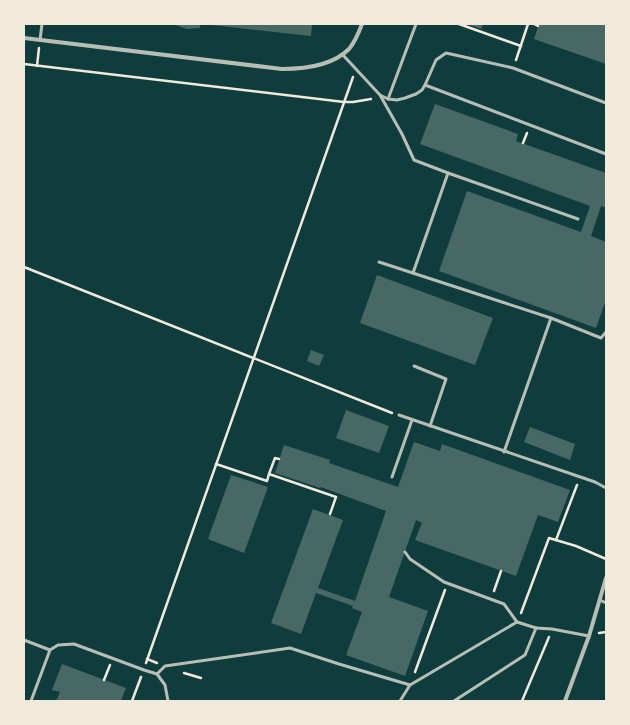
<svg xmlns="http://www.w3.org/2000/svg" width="630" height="725" viewBox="0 0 630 725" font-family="'Noto Sans',sans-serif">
<rect width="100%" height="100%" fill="#0f3d3e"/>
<g fill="#486865">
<polygon points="173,24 200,24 200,28 187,29"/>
<polygon points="212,24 312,24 311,36 212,25"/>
<polygon points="467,24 483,24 481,29"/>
<polygon points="539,24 606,24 606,64 534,39"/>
<polygon points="435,104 518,134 516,141 606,173 606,208 601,206 591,236 606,242 606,300 596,328 439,271 467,191 581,232 590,206 420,144"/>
<polygon points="377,275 493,318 475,365 360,323"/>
<polygon points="311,350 324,355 319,366 307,361"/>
<polygon points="346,410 389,426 379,453 336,438"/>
<polygon points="530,427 575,444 570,460 524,442"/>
<polygon points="414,442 440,451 442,444 570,490 558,522 538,515 516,576 415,540 422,523 416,520 389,597 428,611 405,676 346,655 362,612 352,608 353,606 316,593 301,634 271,623 313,509 343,520 318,588 355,601 386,511 321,487 320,488 275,473 284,445 330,460 329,463 398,487"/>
<polygon points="231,475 268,487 244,553 208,539"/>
<polygon points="62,664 126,688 121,701 56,701 60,692 52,690"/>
</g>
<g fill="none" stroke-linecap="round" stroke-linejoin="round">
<g stroke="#f1e9da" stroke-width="2.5">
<polyline points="459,24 521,46"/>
<polyline points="534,24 538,26"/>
<polyline points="516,60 528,24"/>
<polyline points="24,64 344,102 353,102 371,99"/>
<polyline points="37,66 39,48"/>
<polyline points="523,143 527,133"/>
<polyline points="24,267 392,413"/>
<polyline points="216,464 267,481 269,474 336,497 330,514"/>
<polyline points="269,474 275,458 279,459"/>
<polyline points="556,540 577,485"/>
<polyline points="494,591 501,571"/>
<polyline points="521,613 549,538 576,546 606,559"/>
<polyline points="599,633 606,632"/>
<polyline points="147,659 157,663"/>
<polyline points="146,663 353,77"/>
<polyline points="415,672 445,590"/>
<polyline points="184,673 201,678"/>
<polyline points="104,680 110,665"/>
<polyline points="132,701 141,677"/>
<polyline points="522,701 549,637"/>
</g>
<g stroke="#b8beb3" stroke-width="3">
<polyline points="40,40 42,24"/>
<polyline points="342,54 380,95 388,99 397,100 405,98 416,94 422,90 425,85 606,154"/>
<polyline points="425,85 436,60 446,53 513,68 606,103"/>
<polyline points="380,95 402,134 414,160 448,173 413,273"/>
<polyline points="388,99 416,24"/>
<polyline points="448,173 578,219"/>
<polyline points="379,262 551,318 601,338 606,332"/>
<polyline points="414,366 446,379 430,426"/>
<polyline points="399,415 595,482 606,488"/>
<polyline points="504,452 551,318"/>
<polyline points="392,477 412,420"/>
<polyline points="405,552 410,559 444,582 504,604 517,622"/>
<polyline points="600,600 606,603"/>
<polyline points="536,628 552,629 589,636"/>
<polyline points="24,640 50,650"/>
<polyline points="157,674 165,666 290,648 339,664 410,685"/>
<polyline points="31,701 50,650 58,645 74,644 144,670 157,674 165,685 168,701"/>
<polyline points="400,701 410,685 517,622 536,628 525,655 454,701"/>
</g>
<g stroke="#b8beb3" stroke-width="4">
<path d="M24 38 282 69C305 69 332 66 349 49 355 42 359 32 362 24"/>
<polyline points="565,701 589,636 606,578"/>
</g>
</g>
<rect width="630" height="725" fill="none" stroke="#f1e9da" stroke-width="50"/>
</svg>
